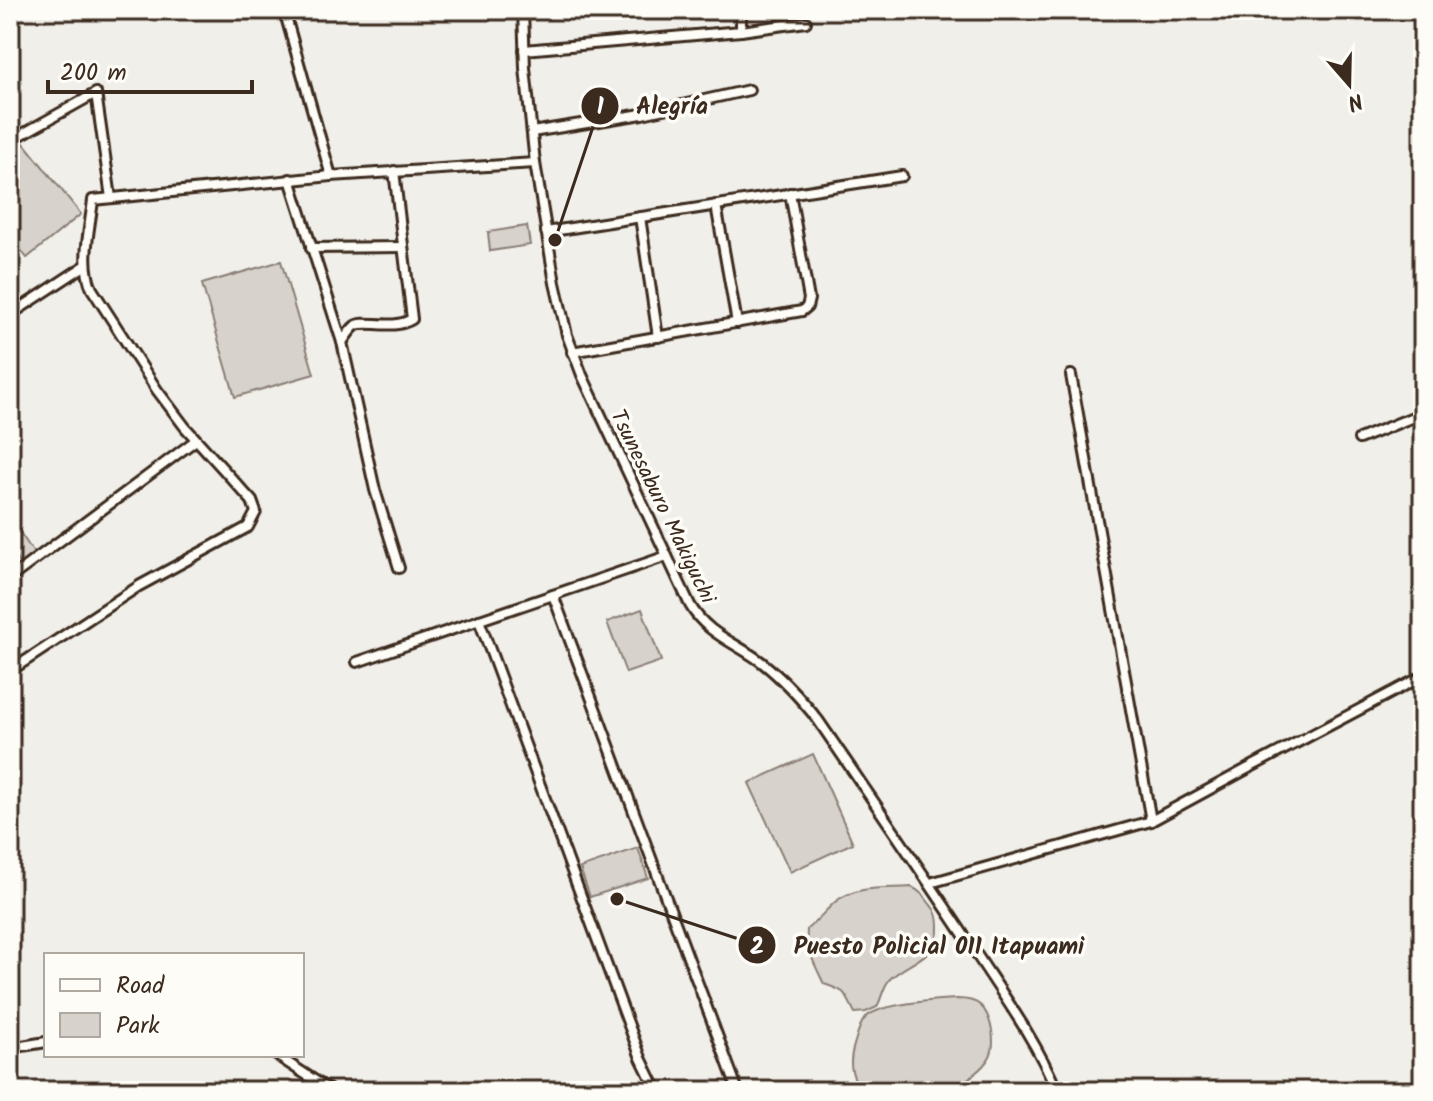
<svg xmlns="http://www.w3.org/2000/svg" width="1433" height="1101" viewBox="0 0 1433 1101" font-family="Kalam,sans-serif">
<rect width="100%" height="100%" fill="#f1efea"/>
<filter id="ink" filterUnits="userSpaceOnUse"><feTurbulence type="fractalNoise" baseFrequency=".0125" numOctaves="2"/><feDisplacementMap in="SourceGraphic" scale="16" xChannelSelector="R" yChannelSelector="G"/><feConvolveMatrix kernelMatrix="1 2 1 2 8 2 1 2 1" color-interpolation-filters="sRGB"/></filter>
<g filter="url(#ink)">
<g fill="#d7d2cc" stroke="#897e75" stroke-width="2">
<polygon points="23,142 81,214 27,258 10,236 10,153"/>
<polygon points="527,226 530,245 490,251 488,232"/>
<polygon points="281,261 314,374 235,397 202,284"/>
<polygon points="19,531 35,555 20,565 10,549 10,537"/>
<polygon points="642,609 661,661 626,673 607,622"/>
<polygon points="813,754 853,843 790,872 749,783"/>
<polygon points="638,848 648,878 590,897 580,868"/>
<path d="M911 887C920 890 927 900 933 908 937 913 938 920 938 926 940 958 908 961 890 979 883 986 882 998 877 1007L866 1012 855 1013C844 992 848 992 824 984 816 967 805 948 807 929 817 921 826 910 835 902 857 885 885 889 911 887Z"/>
<path d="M957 999C965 999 974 1000 980 1005 992 1016 997 1045 989 1058 984 1068 961 1085 950 1090 938 1095 879 1091 862 1091 851 1076 848 1064 854 1045 857 1036 859 1024 866 1017 882 1003 936 1000 957 999Z"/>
</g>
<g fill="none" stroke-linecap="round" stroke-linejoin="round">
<defs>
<g id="minor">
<polyline points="284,10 331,176"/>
<path d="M523 10 525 68 535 163 555 283 567 335 582 375 690 605C707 635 739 644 764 664 784 680 802 700 818 720 870 796 922 872 973 949 1003 995 1036 1040 1057 1091"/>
<polyline points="741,31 806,22"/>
<polyline points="524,50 741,31 741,10"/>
<polyline points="532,132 642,114 749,90"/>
<polyline points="10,141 96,93 111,198"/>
<polyline points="290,179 342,342 375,490 399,568"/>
<polyline points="716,205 737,323"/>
<polyline points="640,217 658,337"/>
<polyline points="546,232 902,176"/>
<polyline points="311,248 403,247"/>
<polyline points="10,315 86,265"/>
<path d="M342 342C346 337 350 330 355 326 364 319 393 331 412 319L394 171"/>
<polyline points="572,352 802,311 807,307 809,299 790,193"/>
<polyline points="1071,375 1151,821"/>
<polyline points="1359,439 1423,413"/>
<polyline points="10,578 196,440"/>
<polyline points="553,595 738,1091"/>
<polyline points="479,620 641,1058 657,1091"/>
<polyline points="357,662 667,556"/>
<path d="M10 671 139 586 248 527 256 512 252 501 185 427 157 390 92 289C80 263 90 228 93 200L331 176 535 163"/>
<polyline points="930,883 1151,821 1245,770 1423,676"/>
<polyline points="10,1048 46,1042"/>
<polyline points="276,1055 331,1091"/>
</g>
</defs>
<use href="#minor" stroke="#3b2a1e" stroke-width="14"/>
<use href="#minor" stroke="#fdfcf7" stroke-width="8"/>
</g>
</g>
<g text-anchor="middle" stroke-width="7" stroke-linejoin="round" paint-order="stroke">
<g font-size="22" fill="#3b2a1e" stroke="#fdfcf7">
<text transform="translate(664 506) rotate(64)" y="8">Tsunesaburo Makiguchi</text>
</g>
</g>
<path fill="none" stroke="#3b2a1e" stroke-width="3" d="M555 240L600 106M617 899L757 945"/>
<g fill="#3b2a1e" stroke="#fdfcf7" stroke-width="3">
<circle cx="555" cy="240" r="8"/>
<circle cx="617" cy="899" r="8"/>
<circle cx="600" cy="106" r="20"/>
<circle cx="757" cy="945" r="20"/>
</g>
<g font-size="24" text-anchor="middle" font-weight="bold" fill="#fff">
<text x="600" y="114">1</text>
<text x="757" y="954">2</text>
</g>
<g font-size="24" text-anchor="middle" font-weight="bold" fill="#3b2a1e" stroke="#fdfcf7" stroke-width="7" stroke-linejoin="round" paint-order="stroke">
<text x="672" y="114">Alegría</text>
<text x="939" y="954">Puesto Policial 011 Itapuami</text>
</g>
<rect width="1433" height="1101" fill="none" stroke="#fdfcf7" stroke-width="40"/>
<rect x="20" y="20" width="1393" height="1061" fill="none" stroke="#3b2a1e" stroke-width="3" filter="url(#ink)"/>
<rect x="44" y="953" width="260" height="104" fill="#fdfcf7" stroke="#afa8a0" stroke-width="2"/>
<rect x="60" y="979" width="40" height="12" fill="#fdfcf7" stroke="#afa8a0" stroke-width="2"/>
<text x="116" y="993" font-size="24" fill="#3b2a1e">Road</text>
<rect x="60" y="1013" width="40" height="24" fill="#d7d2cc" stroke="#afa8a0" stroke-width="2"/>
<text x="116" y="1033" font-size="24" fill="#3b2a1e">Park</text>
<g transform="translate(1349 84) rotate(160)" stroke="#fdfcf7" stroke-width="6" paint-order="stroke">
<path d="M0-6L14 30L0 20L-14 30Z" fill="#3b2a1e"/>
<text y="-12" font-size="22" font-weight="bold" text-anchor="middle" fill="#3b2a1e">N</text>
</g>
<path d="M48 80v12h204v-12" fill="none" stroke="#3b2a1e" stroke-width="4"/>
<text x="60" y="80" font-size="24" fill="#3b2a1e" stroke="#fdfcf7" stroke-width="6" paint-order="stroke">200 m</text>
</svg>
